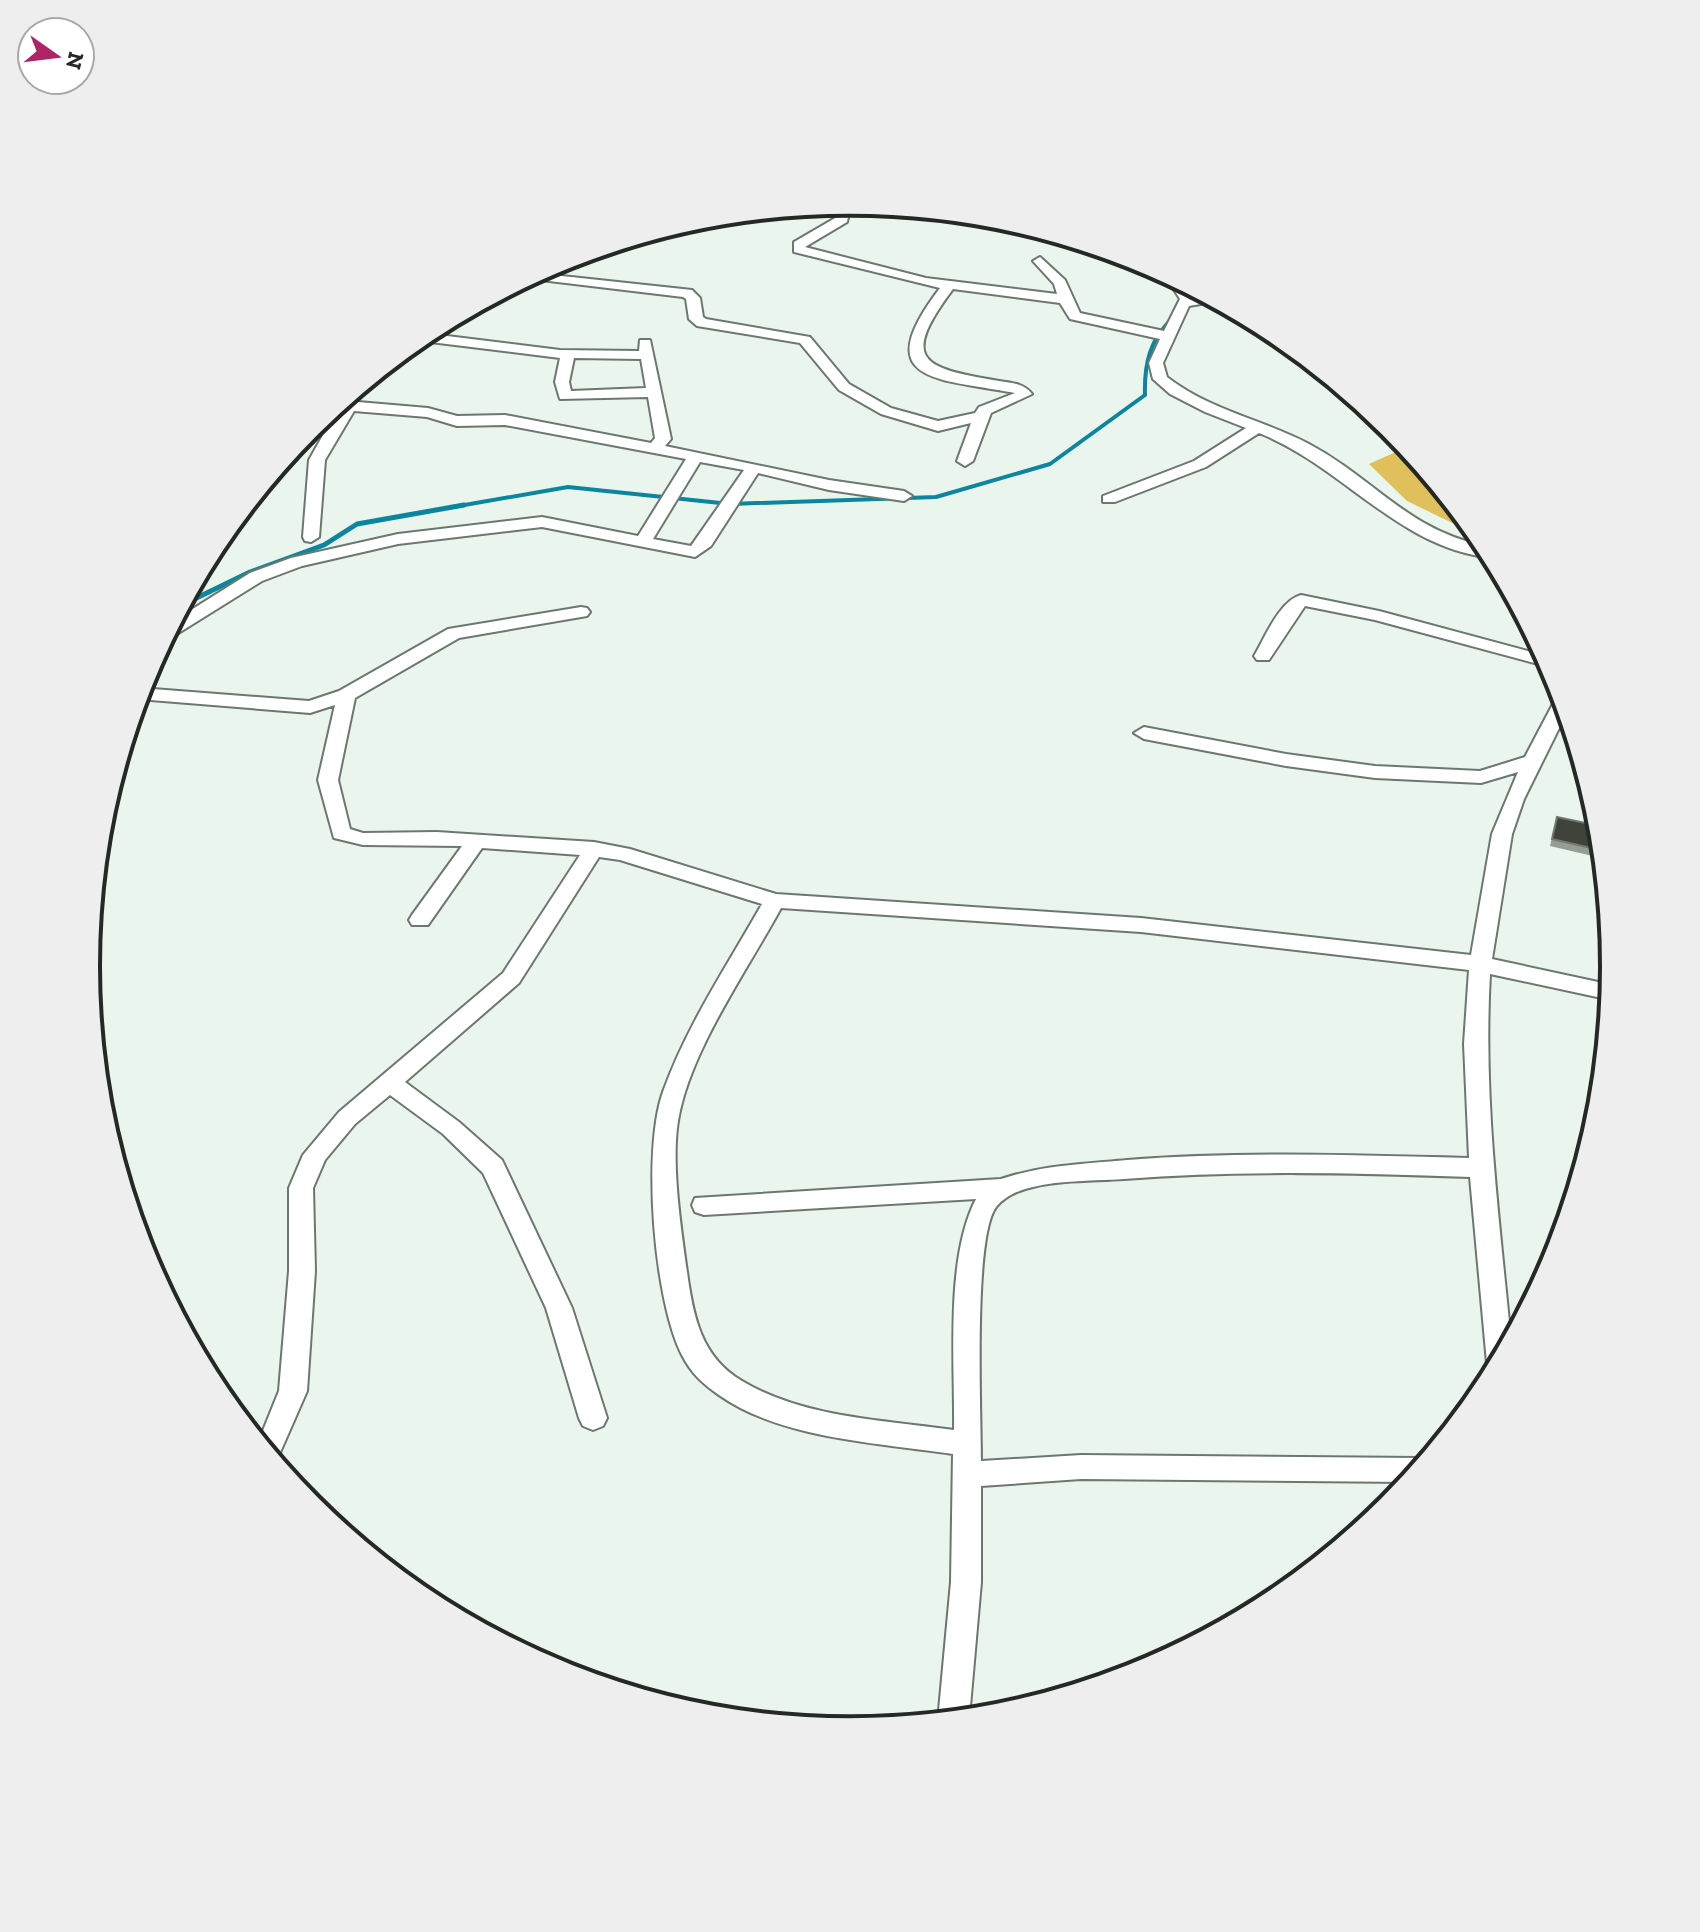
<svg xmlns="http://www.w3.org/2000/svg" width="1700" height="1932" viewBox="0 0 1700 1932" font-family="'Zilla Slab',serif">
<rect width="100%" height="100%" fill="#e9f5ed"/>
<polygon fill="#dfc05b" points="1407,447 1481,537 1407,501 1369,464"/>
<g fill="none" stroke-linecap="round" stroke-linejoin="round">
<path stroke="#0c859e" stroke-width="4" d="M453 507 568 487 730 504 936 497 1050 464 1145 395C1144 364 1150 338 1174 317"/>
<polyline stroke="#0c859e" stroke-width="5" points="180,606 250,572 324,545 357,524 464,505"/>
<defs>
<g id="street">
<path d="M839 203H851L847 222 805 247 926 278 1057 294 1054 284 1033 261 1040 257 1065 280 1080 313 1164 331 1180 299 1165 276 1167 273 1182 281 1191 296 1206 294 1218 301 1189 306 1163 363 1167 377C1211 411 1262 419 1309 444 1378 481 1405 529 1488 547L1494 558C1400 550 1343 466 1259 433L1206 467 1115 502H1103V496L1194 461 1246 428 1205 412 1170 394 1153 379 1149 363 1160 339 1070 319 1060 303 953 289C899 361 922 368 999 381 1012 383 1023 383 1032 394L991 413 973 461 965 466 957 461 971 423 938 431 881 414 839 390 800 343 697 326 689 319 686 299 683 297 524 278 534 273 692 290 700 298 703 317 706 319 810 337 849 384 891 408 938 421 975 413 979 407 1015 393C936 378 868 383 940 288L794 252V242L837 217Z"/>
<path d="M423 333 560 350 639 351 640 340H650L671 439 665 446 829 480 904 491 912 496 904 501 829 490 758 473 711 546 695 557 542 527 398 544 302 566 262 581 172 637 163 638 172 622 250 573 291 558 398 534 542 517 638 536 686 459 505 425 457 426 427 417 354 411 325 460 319 537 311 542 305 541 303 537 309 460 344 398 359 386 361 389 358 402 428 408 457 416 505 415 651 443 655 438 648 397 560 399 555 382 560 358 414 340ZM574 358 641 359 646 388 571 391 569 382ZM700 462 744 470 691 546 653 539Z"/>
<path d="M1301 595 1379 611 1539 654 1546 656 1553 668 1375 620 1305 606 1269 660H1257L1254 656C1265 638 1279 601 1301 595Z"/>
<path d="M581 607 587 608 590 612 587 616 459 638 355 698 338 780 350 829 363 833 437 832 594 842 630 849 776 894 1141 918 1471 955 1492 834 1518 772 1481 783 1375 778 1286 766 1144 739 1134 733 1144 727 1286 754 1375 766 1480 771 1525 757 1555 700 1562 695 1567 712 1524 799 1512 834 1492 959 1612 985 1611 1000 1490 974C1483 1100 1499 1216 1511 1342L1495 1372 1487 1363 1470 1177C1355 1173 1239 1170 1124 1179 1095 1181 1061 1180 1033 1187 1019 1190 1005 1196 996 1207 973 1238 981 1414 981 1461L1081 1455 1420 1458 1428 1460 1410 1482 1081 1479 981 1486V1582L969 1718 938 1721 951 1582 953 1454C880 1443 781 1439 719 1395 703 1384 691 1373 682 1355 654 1300 642 1151 663 1092 687 1025 727 966 762 904L620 860 599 857 519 983 405 1082 459 1122 502 1160 572 1308 607 1418 603 1426 593 1430 583 1426 579 1418 546 1308 483 1173 443 1134 390 1095 355 1124 325 1160 313 1188 315 1271 307 1391 275 1464 258 1443 279 1391 289 1271V1188L303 1155 339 1112 503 973 580 855 482 848 428 925H412L409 920 412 915 462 846 363 845 334 838 318 780 335 705 310 713 138 699 140 688 309 701 339 691 448 629ZM781 908 1141 932 1469 970 1464 1044 1469 1158C1355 1155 1241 1151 1127 1160 1084 1164 1042 1165 1001 1179L695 1198 692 1205 695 1212 704 1215 976 1199C945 1259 955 1362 954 1430 884 1420 804 1418 742 1381 701 1357 693 1316 687 1272 681 1229 671 1163 678 1121 689 1052 748 969 781 908Z"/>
</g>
</defs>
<use href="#street" stroke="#6c7770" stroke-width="4"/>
<use href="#street" fill="#fff" fill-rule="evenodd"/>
</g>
<polygon fill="#949c93" points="1557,817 1600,850 1597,857 1550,846"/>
<polygon fill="#3f4339" stroke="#72786f" stroke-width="2" points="1557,817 1600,826 1602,840 1600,850 1552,839"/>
<path d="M0 0H1700V1932H0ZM100 966a750 750 0 1 1 1500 0a750 750 0 1 1-1500 0Z" fill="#eee" fill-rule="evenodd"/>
<path fill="none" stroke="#252926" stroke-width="4" d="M100 966a750 750 0 1 1 1500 0a750 750 0 1 1-1500 0Z"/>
<g transform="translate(56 56) rotate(104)"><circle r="38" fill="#ffffff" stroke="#a8a9a8" stroke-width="2"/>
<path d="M0-6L14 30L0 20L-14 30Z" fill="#ae2466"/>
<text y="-12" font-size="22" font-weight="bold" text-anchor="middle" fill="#252926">N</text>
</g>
</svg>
